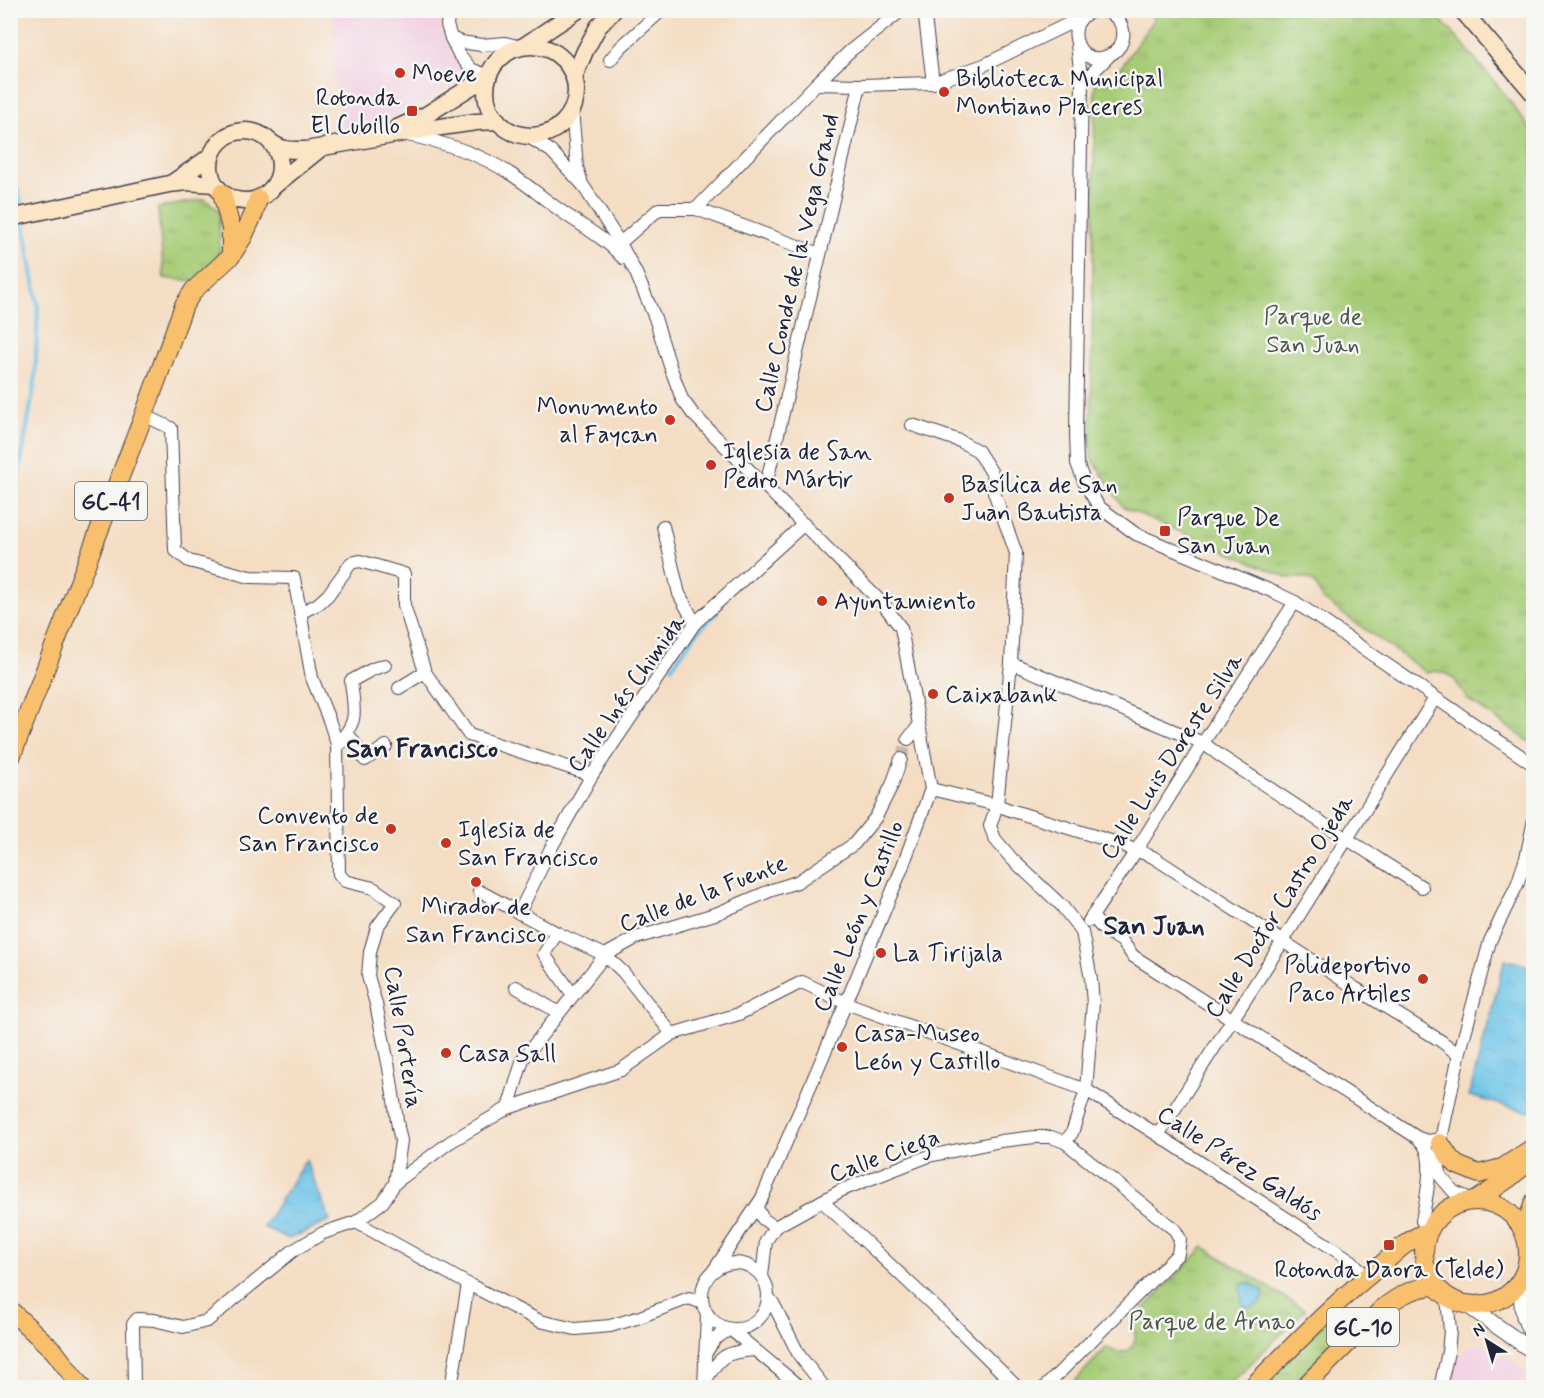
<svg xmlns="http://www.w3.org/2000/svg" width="1544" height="1398" viewBox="0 0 1544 1398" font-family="Mynerve,sans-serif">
<defs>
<pattern id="park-tufts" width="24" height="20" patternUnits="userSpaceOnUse" patternTransform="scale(1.5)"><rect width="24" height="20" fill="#a6cc76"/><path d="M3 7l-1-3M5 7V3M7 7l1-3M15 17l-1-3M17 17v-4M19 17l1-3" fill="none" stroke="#8faf67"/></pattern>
<pattern id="water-ripples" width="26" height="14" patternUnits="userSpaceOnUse" patternTransform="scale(1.5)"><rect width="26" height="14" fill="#6bc3e8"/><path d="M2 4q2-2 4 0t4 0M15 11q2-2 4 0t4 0" fill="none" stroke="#5ca7c8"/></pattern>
</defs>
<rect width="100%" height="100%" fill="#f6f6f2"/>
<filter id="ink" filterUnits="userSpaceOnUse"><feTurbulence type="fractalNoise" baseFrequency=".0167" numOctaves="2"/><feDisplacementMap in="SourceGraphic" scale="12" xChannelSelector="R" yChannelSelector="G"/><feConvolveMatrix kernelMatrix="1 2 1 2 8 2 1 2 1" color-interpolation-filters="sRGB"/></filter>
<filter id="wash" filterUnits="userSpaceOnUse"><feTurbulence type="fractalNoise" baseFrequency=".008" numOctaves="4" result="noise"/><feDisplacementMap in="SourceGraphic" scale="24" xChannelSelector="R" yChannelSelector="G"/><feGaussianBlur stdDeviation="1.35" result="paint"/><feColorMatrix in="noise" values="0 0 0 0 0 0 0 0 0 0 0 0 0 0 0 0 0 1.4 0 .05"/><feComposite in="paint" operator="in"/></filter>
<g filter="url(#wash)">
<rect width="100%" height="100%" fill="#f4ddc3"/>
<g fill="#f2cfe2">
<polygon points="333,11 439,11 440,30 454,56 468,75 428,100 392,117 374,129 343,136 334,71 335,47"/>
<polygon points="1484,1344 1533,1375 1533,1387 1449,1387 1453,1363 1471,1345"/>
</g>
<g fill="url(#park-tufts)" stroke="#647758" stroke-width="1.5">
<path d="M1156 11H1432L1452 32 1502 91 1533 133V744L1467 699 1455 680 1445 673 1435 671 1427 673 1322 599C1314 577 1311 577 1288 578L1123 507 1091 457 1095 83 1112 81 1153 20Z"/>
<polygon points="205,199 219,210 220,253 193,281 164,278 158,208"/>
<path d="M1204 1247 1305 1310 1227 1387 1068 1388 1107 1347C1126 1362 1145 1341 1130 1323Z"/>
<polygon points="1343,1304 1361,1316 1290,1387 1260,1388"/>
</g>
<g fill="url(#water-ripples)" stroke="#467292" stroke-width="1.5">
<polygon points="1505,959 1533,967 1533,1113 1469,1096"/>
<polygon points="306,1160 330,1221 289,1239 263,1227"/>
<path d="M1247 1283H1250L1264 1292C1263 1303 1257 1308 1246 1307L1242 1303 1240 1288 1243 1284Z"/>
</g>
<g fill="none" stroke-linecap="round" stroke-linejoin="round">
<g stroke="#6bc3e8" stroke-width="4">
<polyline points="10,169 19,193 22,210"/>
<polyline points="10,525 35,381 38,305 23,220"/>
<polyline points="672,667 695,635 717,612"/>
</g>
</g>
</g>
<g filter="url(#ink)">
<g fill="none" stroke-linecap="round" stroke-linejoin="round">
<polyline stroke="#cab8a8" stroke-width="12" stroke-dasharray="12 6" stroke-linecap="butt" points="901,759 908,739"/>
<defs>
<g id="minor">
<polyline points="449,10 447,25 451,38 459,54 471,69 488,76"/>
<polyline points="924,10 933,83"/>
<path d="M1098 10C1061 15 1074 67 1105 57 1111 55 1116 52 1120 46 1129 30 1118 14 1102 10"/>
<polyline points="451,38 461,42 481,45 505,43 521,47"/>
<polyline points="1077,45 1082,83 1076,434 1077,463 1085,484 1099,507 1136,534 1276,593 1295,602 1534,765"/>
<polyline points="610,60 621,47 662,10"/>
<polyline points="1082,83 1108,57"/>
<polyline points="816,84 860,85 933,83 984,65 1068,24 1080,20"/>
<polyline points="572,109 577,167 581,180"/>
<path d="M407 135C442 142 479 153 509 173 527 184 544 199 561 211 582 226 606 239 623 258"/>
<polyline points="527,136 551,151 582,184 620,243 636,273 655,318 670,366 682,399 693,414 884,605 901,628 931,789 902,868 846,1003 762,1198 714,1270"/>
<polyline points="696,209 816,84 850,51 902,10"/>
<polyline points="620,243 659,209 696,209 820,254"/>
<polyline points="144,415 171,428 175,550 189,561 250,577 294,578 312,678 329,720 337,744 339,874 345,881 373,888 395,903 377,927 370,952 368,976 376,1004 389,1068 398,1127 401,1141 395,1183"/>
<polyline points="912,425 960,441 978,451 992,473 994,492 1016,553 1011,663 997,805 990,826 995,839 1012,859 1062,906 1082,932 1091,979 1093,1003 1091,1027 1086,1090 1072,1133 1065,1142"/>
<polyline points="766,485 860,85"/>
<polyline points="663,526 679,594 695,623"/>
<polyline points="300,613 318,604 328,595 351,563 360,561 404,574 404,605 425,672 469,735 592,775"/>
<polyline points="1011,663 1203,743 1219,755 1333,830 1422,887"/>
<polyline points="399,688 425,672"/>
<polyline points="908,739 919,726"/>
<path d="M337 744C360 720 354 712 351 681L373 669 385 665"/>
<polyline points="338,744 351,738 365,760 386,746"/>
<polyline points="931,789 997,805 1010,810 1117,843 1153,857 1355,988 1441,1041 1459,1055"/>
<polyline points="479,891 557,933 605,955 623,972 672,1034"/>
<polyline points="519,913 551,848 592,775 695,623 804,524"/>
<polyline points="1092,916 1102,928 1122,941 1133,956 1418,1138 1428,1141 1441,1139"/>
<polyline points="1089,921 1136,851 1203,743 1295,602"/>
<polyline points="557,933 544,954 573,995"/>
<polyline points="516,987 559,1013"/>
<polyline points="508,1108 523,1059 605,955 636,938 718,913 772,890 797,882 854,844 876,817 892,785 901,759"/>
<polyline points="1158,1135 1283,941 1435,698"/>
<path d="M1418 1138C1421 1142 1425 1145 1426 1149 1434 1166 1425 1203 1422 1221L1429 1230"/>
<polyline points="1473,1200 1454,1192 1441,1177 1437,1158 1459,1055 1490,941 1517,885 1526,858 1534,820"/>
<polyline points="822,1201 950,1321 1018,1388"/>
<polyline points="757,1208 763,1219 775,1227"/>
<polyline points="356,1222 468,1284 540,1321 575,1329 610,1326 640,1317 689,1298 702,1303"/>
<circle cx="735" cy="1296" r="33"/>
<polyline points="762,1276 766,1241 775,1227 842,1190 929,1156 1001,1141 1035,1137 1051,1137 1065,1142 1175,1230 1180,1239 1178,1254 1044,1388"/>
<polyline points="769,1298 773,1303 799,1355 825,1388"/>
<polyline points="705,1354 715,1339 730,1329 801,1388"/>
<path d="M705 1382C719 1356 725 1352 754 1350"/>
<polyline points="134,1388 133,1324 137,1319 154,1320 183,1327 207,1321 294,1250 323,1233 356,1222 383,1202 395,1183 450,1142 508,1108 621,1070 672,1034 739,1014 802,982 846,1003 1086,1090 1158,1135 1352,1261 1366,1277"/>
<polyline points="451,1388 468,1284"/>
<polyline points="704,1388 707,1314"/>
<polyline points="1440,1388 1448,1352 1450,1331 1447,1297"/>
</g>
<g id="tertiary">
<path d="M1522 1278C1521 1296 1520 1321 1534 1334"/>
<polyline points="1467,1305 1534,1352"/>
</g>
<g id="secondary">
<polyline points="1462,10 1534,94"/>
<polyline points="524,46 578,10"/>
<circle cx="531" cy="91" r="45"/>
<polyline points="574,77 585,51 598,27 614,10"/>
<polyline points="397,128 426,115 472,86 488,78"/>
<circle cx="245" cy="166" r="35"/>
<path d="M272 143C282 151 293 150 306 150L427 129 476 122 498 121"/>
<polyline points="172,183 211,156"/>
<polyline points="275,185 321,148"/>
<polyline points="10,218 169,184 187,182 214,184"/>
</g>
<g id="primary">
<polyline points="222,193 231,228 231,256"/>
<polyline points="10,760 144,415 184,305 194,290 231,256 243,237 254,213 258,199"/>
<polyline points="1440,1143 1450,1158 1457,1165 1479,1174 1502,1168 1534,1147"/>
<polyline points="1477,1200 1508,1179 1531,1160"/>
<circle cx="1476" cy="1253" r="52"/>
<polyline points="1524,1231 1534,1202"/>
<polyline points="10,1310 54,1351 82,1388"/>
<path d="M1251 1388C1293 1346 1333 1304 1379 1267 1394 1254 1408 1239 1427 1232"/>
<path d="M1303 1388 1382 1309C1398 1296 1414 1287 1435 1286"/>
</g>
</defs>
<use href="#minor" stroke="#423e4f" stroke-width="14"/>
<use href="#tertiary" stroke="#423e4f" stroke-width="17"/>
<use href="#secondary" stroke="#423e4f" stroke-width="19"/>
<use href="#primary" stroke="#423e4f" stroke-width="20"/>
<use href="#minor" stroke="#fff" stroke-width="12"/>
<use href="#tertiary" stroke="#fff" stroke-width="15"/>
<use href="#secondary" stroke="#fce5c4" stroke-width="16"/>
<use href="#primary" stroke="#f8bf6c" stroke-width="18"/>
</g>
</g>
<g fill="#c8321e" stroke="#f6f6f2" stroke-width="2">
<circle cx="400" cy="73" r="6"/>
<circle cx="944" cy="92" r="6"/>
<rect x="406" y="105" width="12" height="12" rx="3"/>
<circle cx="670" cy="420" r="6"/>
<circle cx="711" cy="465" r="6"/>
<circle cx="949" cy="498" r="6"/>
<rect x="1159" y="525" width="12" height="12" rx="3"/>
<circle cx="822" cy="601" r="6"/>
<circle cx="933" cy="694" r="6"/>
<circle cx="391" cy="829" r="6"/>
<circle cx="446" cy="843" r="6"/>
<circle cx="476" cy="882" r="6"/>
<circle cx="881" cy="953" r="6"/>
<circle cx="1423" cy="979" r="6"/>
<circle cx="842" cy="1047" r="6"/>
<circle cx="446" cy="1053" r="6"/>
<rect x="1383" y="1239" width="12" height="12" rx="3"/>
</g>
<g text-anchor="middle" stroke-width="5" stroke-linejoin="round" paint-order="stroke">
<g fill="#f6f6f2" stroke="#626272" stroke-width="1.5">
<rect x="75" y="482" width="72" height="38" rx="4.5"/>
<rect x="1327" y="1308" width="72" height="38" rx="4.5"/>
</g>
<g font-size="22" font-weight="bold" fill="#22223b">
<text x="111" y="509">GC-41</text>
<text x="1363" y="1335">GC-10</text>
</g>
<g font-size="24" fill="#22223b" stroke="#f6f6f2" text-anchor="start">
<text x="412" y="81">Moeve</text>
<text x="956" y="86">Biblioteca Municipal<tspan x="956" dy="28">Montiano Placeres</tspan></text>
<text x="400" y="105" text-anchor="end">Rotonda<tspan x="400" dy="28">El Cubillo</tspan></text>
<text x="658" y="414" text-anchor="end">Monumento<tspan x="658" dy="28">al Faycan</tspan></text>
<text x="723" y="459">Iglesia de San<tspan x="723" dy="28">Pedro Mártir</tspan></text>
<text x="961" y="492">Basílica de San<tspan x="961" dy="28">Juan Bautista</tspan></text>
<text x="1177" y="525">Parque De<tspan x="1177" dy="28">San Juan</tspan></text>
<text x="834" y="609">Ayuntamiento</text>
<text x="945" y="702">Caixabank</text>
<text x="379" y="823" text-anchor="end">Convento de<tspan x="379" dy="28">San Francisco</tspan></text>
<text x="458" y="837">Iglesia de<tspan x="458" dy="28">San Francisco</tspan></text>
<text x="476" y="914" text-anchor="middle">Mirador de<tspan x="476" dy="28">San Francisco</tspan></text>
<text x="893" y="961">La Tirijala</text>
<text x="1411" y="973" text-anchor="end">Polideportivo<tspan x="1411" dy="28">Paco Artiles</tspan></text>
<text x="854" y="1041">Casa-Museo<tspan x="854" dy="28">León y Castillo</tspan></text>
<text x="458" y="1061">Casa Sall</text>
<text x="1389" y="1277" text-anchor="middle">Rotonda Daora (Telde)</text>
</g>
<g font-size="24" fill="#22223b" stroke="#f6f6f2">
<text transform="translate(796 263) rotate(-77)" y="8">Calle Conde de la Vega Grand</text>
<text transform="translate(626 693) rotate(-55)" y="8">Calle Inés Chimida</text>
<text transform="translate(1171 756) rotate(-57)" y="8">Calle Luis Doreste Silva</text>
<text transform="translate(703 893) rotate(-21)" y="8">Calle de la Fuente</text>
<text transform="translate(1279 906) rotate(-58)" y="8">Calle Doctor Castro Ojeda</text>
<text transform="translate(858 916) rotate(-68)" y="8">Calle León y Castillo</text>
<text transform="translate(404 1037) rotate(81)" y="8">Calle Portería</text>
<text transform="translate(884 1155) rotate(-20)" y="8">Calle Ciega</text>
<text transform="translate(1240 1163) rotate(33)" y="8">Calle Pérez Galdós</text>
</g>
<g font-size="24" fill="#4a554d" stroke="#f6f6f2">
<text x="1313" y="324">Parque de<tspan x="1313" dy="28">San Juan</tspan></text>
<text x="1212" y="1329">Parque de Arnao</text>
</g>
<g font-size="26" font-weight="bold" fill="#22223b" stroke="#f6f6f2">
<text x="422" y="757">San Francisco</text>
<text x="1154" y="934">San Juan</text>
</g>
</g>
<rect width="1544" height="1398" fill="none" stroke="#f6f6f2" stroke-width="36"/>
<g transform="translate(1487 1341) rotate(323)" stroke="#f6f6f2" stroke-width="4.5" paint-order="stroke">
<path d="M0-4.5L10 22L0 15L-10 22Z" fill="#22223b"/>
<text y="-9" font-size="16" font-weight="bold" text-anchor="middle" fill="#22223b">N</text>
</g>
</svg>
